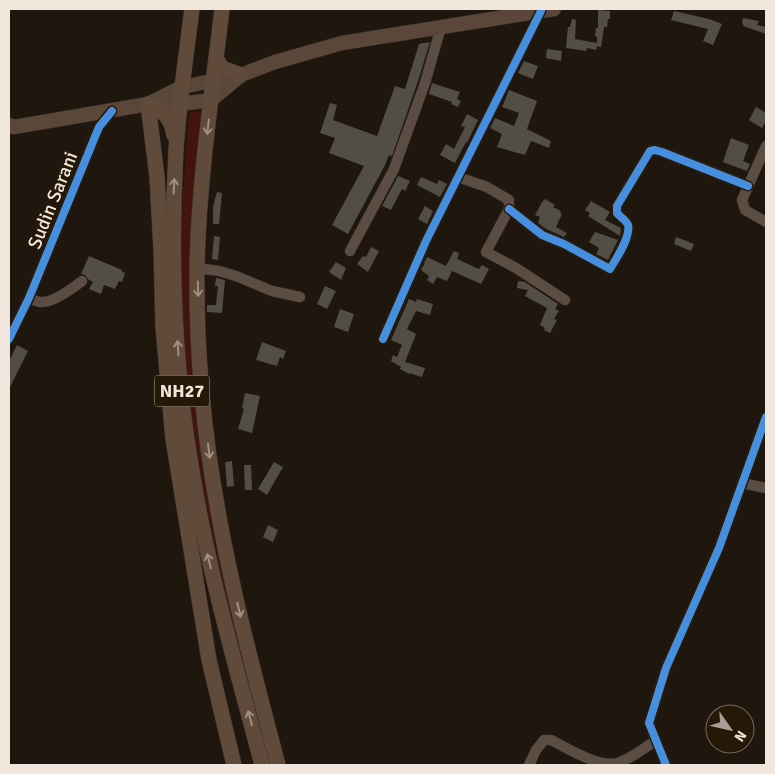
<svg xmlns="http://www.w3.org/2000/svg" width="775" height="774" viewBox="0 0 775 774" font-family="Signika,sans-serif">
<rect width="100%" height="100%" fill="#1f170e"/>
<polygon fill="#42140e" points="189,112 204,112 196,385 273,765 266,765 212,557 185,386 179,244"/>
<g fill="#534e45">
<polygon points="598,10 610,11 610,19 608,19 607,27 604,27 601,47 597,46 596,50 587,48 586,51 566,48 568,27 570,27 572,19 576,20 575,39 597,43 597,37 595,36 596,28 598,28"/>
<polygon points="674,11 709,19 722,24 713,45 703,41 708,29 671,20"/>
<polygon points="743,18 759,21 757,25 766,27 766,34 743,26 744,25 742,24"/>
<polygon points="430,42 418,81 392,156 389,155 385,165 348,234 332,225 364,166 329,153 335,138 320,133 330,103 337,105 333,120 377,136 395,86 405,89 419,44"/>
<polygon points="547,49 562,51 561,61 546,58"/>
<polygon points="524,61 538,66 533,79 518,73"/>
<polygon points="432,83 460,92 457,99 461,101 458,107 451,104 452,102 429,94"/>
<polygon points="509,90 537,101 527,129 551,141 549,148 531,141 525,155 497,147 502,134 490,128 495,118 514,126 519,113 502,107"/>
<polygon points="756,107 766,113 766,121 762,128 749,120"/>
<polygon points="467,114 478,120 467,143 466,142 455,163 440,155 446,144 454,149 465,127 461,126"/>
<polygon points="731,138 749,145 743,161 750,164 747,171 723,162"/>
<polygon points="398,176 410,181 405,191 402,189 391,210 382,206"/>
<polygon points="421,177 437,184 439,180 447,184 440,197 417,185"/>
<polygon points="217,192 222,193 219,224 213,224 213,207"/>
<polygon points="545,199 555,205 553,207 561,211 560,213 562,214 556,227 567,233 564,237 546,229 538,223 540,217 535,215 542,202"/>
<polygon points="591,201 610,212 605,220 621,228 620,236 588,216 590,213 585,210"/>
<polygon points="425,206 433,211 427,224 418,219"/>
<polygon points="595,232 618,240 608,260 596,254 599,248 589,242"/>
<polygon points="214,236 220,237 218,260 212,259"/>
<polygon points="676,237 694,244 691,251 674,244"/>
<polygon points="371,247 379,251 368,272 357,264 363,256 366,257"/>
<polygon points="454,251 459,253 457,259 479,269 482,265 489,269 481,284 452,271 447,281 437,277 433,284 427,280 429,276 421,270 425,263 424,263 427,257 446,266"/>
<polygon points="89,256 122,270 122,272 125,273 122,282 119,281 115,289 104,285 101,294 89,289 93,282 89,280 85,275 81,274"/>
<polygon points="336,262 346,268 341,280 329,272"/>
<polygon points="216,278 225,280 222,313 207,312 207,305 216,305 218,286 215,286"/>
<polygon points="518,281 525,282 558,304 555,309 559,311 554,319 557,320 550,333 544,330 545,328 540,325 547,308 525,296 528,290 517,288"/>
<polygon points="325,286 336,291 327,309 317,304"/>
<polygon points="409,299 416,302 417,299 433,304 430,315 416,311 407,329 416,334 405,362 425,368 422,377 409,373 409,374 400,369 401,367 391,361 393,355 397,357 402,345 391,340"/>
<polygon points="340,309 354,314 348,332 334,327"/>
<polygon points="262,342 286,351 283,359 280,357 277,366 256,360"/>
<polygon points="17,345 28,351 9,389 9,361"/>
<polygon points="245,393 260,396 252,433 238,429 244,409 242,408"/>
<polygon points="232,461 234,486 227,487 225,462"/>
<polygon points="274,462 283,467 267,495 258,489"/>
<polygon points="244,465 251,465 252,490 245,490"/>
<polygon points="268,525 278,530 273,542 263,537"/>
</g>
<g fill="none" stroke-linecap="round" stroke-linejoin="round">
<defs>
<g id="minor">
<polyline points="766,146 742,200 745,210 766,222"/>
<polyline points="458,177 487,187 509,200 509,209 486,252 516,268 565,300"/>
<path d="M509 209 542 235 564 244 610 269C616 259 631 237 628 225 626 220 620 217 617 213V206L650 151 655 150 662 152 748 186"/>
<polyline points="350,251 394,169 425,83 441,27"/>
<polyline points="197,268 219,271 236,276 272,291 300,297"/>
<path d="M29 298C32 299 37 302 41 302 53 303 73 288 82 281"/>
<polyline points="9,339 29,298 99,127 112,111"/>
<polyline points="383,339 426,241 541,11"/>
<polyline points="742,483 766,488"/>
<path d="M529 765 536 750 544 740H551C567 748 599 768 617 763 631 759 643 749 655 741"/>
<polyline points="666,765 649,723 666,668 719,548 766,417"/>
</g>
<g id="major">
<polyline points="241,75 211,100 180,104 148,104 182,87 241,75 275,62 342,43 554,9"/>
<polyline points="9,125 14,127 148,104"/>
</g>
<g id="highway">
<path d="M192 9C186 56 179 103 176 150 170 259 174 370 193 477 209 574 237 670 262 765"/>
<path d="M222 9C212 94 199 179 197 265 196 347 203 430 218 511 233 596 256 681 278 765"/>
<polyline points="216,58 222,68 241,75"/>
<path d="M174 135C171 118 164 110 148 104L157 177 161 250 163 327 173 439 209 660 234 765"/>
</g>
</defs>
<use href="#minor" stroke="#3b342c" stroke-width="11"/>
<use href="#major" stroke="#3b342c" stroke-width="15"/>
<use href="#highway" stroke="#3b342c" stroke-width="16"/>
<use href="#minor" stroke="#5b4d44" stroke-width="10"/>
<use href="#major" stroke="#5a4739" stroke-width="14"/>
<use href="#highway" stroke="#604a3a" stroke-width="15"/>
<defs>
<g id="cycleway">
<path d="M509 209 542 235 564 244 610 269C616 259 631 237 628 225 626 220 620 217 617 213V206L650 151 655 150 662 152 748 186"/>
<polyline points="9,339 29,298 99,127 112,111"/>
<polyline points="383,339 426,241 541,11"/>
<polyline points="666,765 649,723 666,668 719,548 766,417"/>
</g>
</defs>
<use href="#cycleway" stroke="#261807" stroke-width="11"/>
<use href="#cycleway" stroke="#468fdf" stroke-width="8"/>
</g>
<defs><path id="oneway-shaft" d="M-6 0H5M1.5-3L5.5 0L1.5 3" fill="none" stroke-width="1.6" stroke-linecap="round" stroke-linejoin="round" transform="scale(1.25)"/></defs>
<g stroke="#a19082">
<use href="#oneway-shaft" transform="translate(208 127) rotate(97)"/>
<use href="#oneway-shaft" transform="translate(174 186) rotate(-87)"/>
<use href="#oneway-shaft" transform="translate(198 289) rotate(88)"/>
<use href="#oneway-shaft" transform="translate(178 348) rotate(-93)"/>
<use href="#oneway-shaft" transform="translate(209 451) rotate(82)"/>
<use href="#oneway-shaft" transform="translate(209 561) rotate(-104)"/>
<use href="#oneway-shaft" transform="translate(239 610) rotate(77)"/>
<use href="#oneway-shaft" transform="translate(250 718) rotate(-105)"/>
</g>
<g text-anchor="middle" stroke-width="4" stroke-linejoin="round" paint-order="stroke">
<rect fill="#261807" stroke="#b3a89b" stroke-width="1" x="154.5" y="375.5" width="55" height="31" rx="4"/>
<g font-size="18" font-weight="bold" fill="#f0e6db">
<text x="182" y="397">NH27</text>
</g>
<g font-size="19" fill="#f0e6db" stroke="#261807">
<text transform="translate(52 200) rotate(-68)" y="7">Sudin Sarani</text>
</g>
</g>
<rect width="775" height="774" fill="none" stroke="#f0e6db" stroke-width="20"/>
<g transform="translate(730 729) rotate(124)"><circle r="24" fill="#261807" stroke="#776a5c"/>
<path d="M0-4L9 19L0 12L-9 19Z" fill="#a79e93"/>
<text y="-8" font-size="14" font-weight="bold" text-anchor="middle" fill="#f0e6db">N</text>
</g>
</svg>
